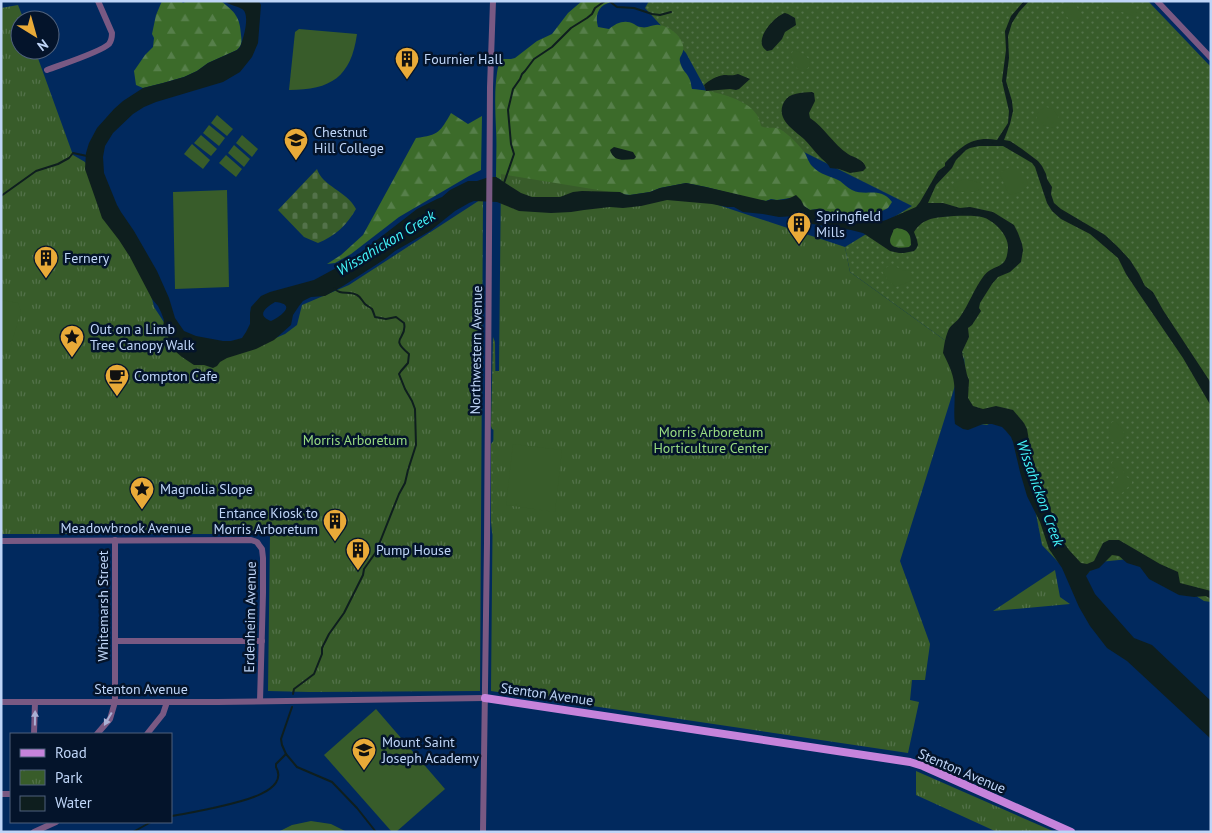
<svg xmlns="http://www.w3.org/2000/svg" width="1212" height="833" viewBox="0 0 1212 833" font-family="'PT Sans',sans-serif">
<defs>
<pattern id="grass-dots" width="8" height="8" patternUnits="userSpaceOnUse" patternTransform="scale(1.25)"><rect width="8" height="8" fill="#385c2a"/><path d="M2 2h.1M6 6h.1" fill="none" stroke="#53724a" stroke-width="1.8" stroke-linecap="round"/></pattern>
<pattern id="forest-firs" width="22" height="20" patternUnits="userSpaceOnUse" patternTransform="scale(1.25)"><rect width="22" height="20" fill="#3c6b2a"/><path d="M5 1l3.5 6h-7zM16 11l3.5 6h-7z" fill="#567f4a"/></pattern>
<pattern id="cemetery-stones" width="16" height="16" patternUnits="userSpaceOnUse" patternTransform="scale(1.25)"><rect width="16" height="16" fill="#385c2a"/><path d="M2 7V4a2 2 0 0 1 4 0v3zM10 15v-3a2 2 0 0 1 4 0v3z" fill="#53724a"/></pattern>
<pattern id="park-tufts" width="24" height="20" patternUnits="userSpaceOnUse" patternTransform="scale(1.25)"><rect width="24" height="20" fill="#385c2a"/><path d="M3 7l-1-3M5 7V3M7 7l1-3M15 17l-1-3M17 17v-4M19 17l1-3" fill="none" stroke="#53724a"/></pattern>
</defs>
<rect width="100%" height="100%" fill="#01295e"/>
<g fill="url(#grass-dots)">
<polygon points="649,1 1148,1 1211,67 1211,602 1204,601 1181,586 1129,559 1099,562 1078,583 1042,545 1019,425 1003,416 987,425 967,422 964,354 850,272 845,247 912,206 716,108 686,53 645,8"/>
<polygon points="493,337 495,342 496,431 492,429 491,426"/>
<polygon points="494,440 494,538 492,532 491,522 491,444"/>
</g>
<g fill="url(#forest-firs)">
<path d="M162 1H181L183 3 187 1H221C235 12 240 17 241 35 242 42 242 45 237 50L208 63 197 71 184 77 163 83 143 88 136 85 134 71 145 55 153 47 154 38 152 34 156 15Z"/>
<path d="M582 1H629C624 3 621 1 616 2 600 2 594 13 598 27L609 29C616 23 625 19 634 24 636 25 638 27 641 27 647 29 653 24 659 25 670 26 686 39 683 51 681 58 678 57 681 65 683 71 687 73 689 78 691 81 691 86 692 89 710 90 747 98 757 115 759 118 760 122 761 126 769 130 775 125 783 131 791 137 799 145 805 153 807 157 809 163 812 166 820 175 831 176 840 181 844 184 848 188 852 190 866 197 880 186 892 202L888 208 866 219 848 214 830 212 818 209 810 210 790 198 777 200 771 199 766 201 757 200 706 187 686 183 660 188 650 192 630 195 611 192 532 197 496 177C496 161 497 145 496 129 495 106 494 84 499 62L500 59H511L515 58 537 41 552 34 568 13Z"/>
<path d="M451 113 468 124 482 116 481 170 469 176 399 217 351 254 335 263 327 264 341 255 363 235 416 138C439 135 440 132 451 113Z"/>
<path d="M897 228C909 230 911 234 911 245L909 247C899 249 885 247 892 234 894 228 892 230 897 228Z"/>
</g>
<path fill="url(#cemetery-stones)" d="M317 169C322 186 347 191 356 209 347 225 335 236 318 243L304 237 278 210Z"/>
<g fill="url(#park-tufts)">
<polygon points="18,5 24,20 20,20 20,50 35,50 73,155 85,162 144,265 154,307 173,336 257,346 285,334 297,325 302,305 349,285 483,198 480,691 310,692 268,691 270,534 1,534 1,8"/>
<polygon points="501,174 629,195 685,194 845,247 850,272 964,354 964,357 900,561 930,644 925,680 912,680 910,700 919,702 908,753 491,691 494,371 499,371"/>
<polygon points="1055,570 1060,597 1070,604 993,611"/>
<polygon points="916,771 1055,832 997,832 916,795"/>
</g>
<g fill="#385c2a">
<path d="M1067 1 1073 2 1081 13 1082 17 1077 21H1071C1065 16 1063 10 1064 3Z"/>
<polygon points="1104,1 1127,1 1137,13 1133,16 1122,12 1113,11 1104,5"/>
<path d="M299 29 357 34C351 77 331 90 289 90L295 32Z"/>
<path d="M794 50 802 53 809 59 810 65 805 72C795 71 793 62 791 54Z"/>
<path d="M1046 107 1053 109 1059 118V123L1055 127C1043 129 1026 116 1046 107Z"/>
<polygon points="217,115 233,129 227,136 211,123"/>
<polygon points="209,125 225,138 219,146 203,133"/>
<polygon points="201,135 217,149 211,156 194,143"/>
<polygon points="242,135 258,149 252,157 236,143"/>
<polygon points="192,144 210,160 203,169 184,154"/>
<polygon points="234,145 250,159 244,167 228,153"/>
<polygon points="226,155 242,169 236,177 219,163"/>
<polygon points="1014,165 1026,177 1028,185 1023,191 1011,195 1008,193 1000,174 1001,172"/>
<path d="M964 179 981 183 983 184V186C977 194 965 192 956 191L953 186 954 183Z"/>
<polygon points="227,190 229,287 175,289 173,192"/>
<path d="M893 265 902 270 910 271 913 278V280L896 287C890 283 886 278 882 271L887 267Z"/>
<polygon points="1,300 18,303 21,311 9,352 1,350"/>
<polygon points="1112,422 1116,422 1123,430 1125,437 1117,444 1111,441 1109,438 1110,427"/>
<polygon points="513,444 562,450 555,512 506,505"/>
<polygon points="1119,458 1125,476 1132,480 1132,483 1122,493 1116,494 1112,491 1111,488 1118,477 1118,472 1112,467 1112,462 1115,459"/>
<polygon points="376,709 445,789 396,832 392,832 324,755"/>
<polygon points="311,821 331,824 347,832 278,832 292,825"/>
</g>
<g fill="#0e1e1e" fill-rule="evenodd">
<path d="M223 1H259L261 5 258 43 252 57 240 72 223 82 156 102 144 107 133 114 113 133 105 146 103 157 104 173 117 205 121 212 134 231 157 271 169 298 175 318 184 331 196 336 223 341H231L242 338 246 332 250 324V313L251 307 261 296 270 292 314 280 338 267 355 257 417 209 437 199 442 197 450 190 468 181H477L489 177H496L521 193 532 197H560L573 192 582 191 620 192 626 195H630L650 192 660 188 686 183 706 187 766 201C771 199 774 200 779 200 785 200 791 198 796 195L801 200 804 206 810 210 818 209 830 212 848 214 873 222H879L886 220 916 207 920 202 938 171 945 166V163C962 146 972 136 997 140L1008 123 1009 111 1002 81 1006 50 1005 31 1011 16 1024 1H1029L1019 12 1012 23 1008 36 1009 58 1006 81 1012 101 1013 111 1010 124 1004 140 1010 141 1022 149 1038 161 1042 166 1046 174 1047 179 1052 187 1051 194 1054 203 1061 209 1105 235 1118 247 1130 260 1139 274 1145 286 1153 292 1163 310 1209 380 1211 384V406L1183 358 1140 295 1126 274 1118 258 1090 234 1061 219 1052 211 1047 203 1035 167 1032 163 1003 146H979L970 148 966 150 956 160 952 168 936 185 928 203H943L960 208 970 207 993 212 1014 225 1018 233 1022 244 1023 250 1021 262 1010 272 998 277 992 284 980 303 979 308 981 311 972 325 968 328 969 337 962 352 967 375 969 380 968 398 973 406 983 409 996 406 1013 410 1024 423 1027 429 1031 452 1039 480 1049 504 1057 533 1069 550 1081 563 1087 564 1094 561 1103 543 1109 540H1119L1160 564 1178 572 1180 583 1211 591V599L1206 596 1194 597 1179 595 1149 579 1140 567 1127 563 1119 556 1112 555 1099 568 1090 571 1086 576 1095 594 1134 638 1152 645 1211 701V739L1127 661 1107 648 1090 626 1079 607 1062 568 1049 549 1040 522 1027 496 1020 472 1013 442 1011 437 1006 431 1002 427 992 424H983L968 430 963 429 955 424C953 410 956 397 954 383 953 373 948 363 943 353 944 346 945 338 948 331 950 325 957 322 960 317 969 304 974 289 983 277 994 262 1007 272 1008 247 1008 235 995 222 985 218 976 214 936 216 928 220 922 222 917 227 914 232L917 240 918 245 916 249 914 251 904 253H899L890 251 863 233 851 230 812 224 795 216 779 217 763 214 743 212 734 207H727L712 204 667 200 641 206 623 208 610 207 584 210 571 212 551 213 519 211 497 202 474 201 469 203 455 211 430 231 395 251 385 259 343 286 325 296 311 297 303 301 299 306 293 315 291 325 274 340 256 349 227 358 220 362 217 366 213 368 204 365H194L182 357 176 352 163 328 164 320 161 312 158 306 152 299 130 257 119 240 102 218 99 209 85 169 86 153 89 143 97 128 114 109 123 101 143 88 163 83 184 77 197 71 208 63 237 50 240 47C243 40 251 14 242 9 237 6 230 5 223 1ZM897 228C909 230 911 234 911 245L909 247C898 249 885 248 892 234 895 228 891 231 897 228ZM275 302C297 304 282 316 271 321 255 315 267 307 275 302Z"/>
<path d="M785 13 788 14 795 18 796 25 785 32 782 39 772 50 767 51C765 49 763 48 762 45 759 34 775 16 785 13Z"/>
<path d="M738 74 750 79 739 89 736 90 730 89 706 91 704 85C709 80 717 76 724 75 730 75 733 76 738 74Z"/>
<path d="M812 92 814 93 815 101 809 113 810 118C824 127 833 144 848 154 854 158 864 159 866 168L863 171 850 173 839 169 830 168C828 163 824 161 820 157 814 151 810 145 804 139 794 130 775 119 784 102 790 92 801 93 812 92Z"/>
<path d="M614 147 633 152 636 157 634 159C623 160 614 162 610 150Z"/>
</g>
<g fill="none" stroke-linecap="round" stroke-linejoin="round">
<g stroke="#0e1e1e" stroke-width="2">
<polyline points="609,1 617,7 634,8 652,14 660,15 671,12"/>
<polyline points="504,183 514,154 511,144 508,110 513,89 520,79 522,74 525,71 534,59 552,47 571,28 587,18 592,14 595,8 605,1"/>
<polyline points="1,196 36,171 58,164 69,158 73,153 87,156"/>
<path d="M293 694 294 689 314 674 322 654V648L329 634 344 613 363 575 364 569 376 552 399 494 405 483 408 470 416 445 415 409 412 401 405 389 399 374 401 371 408 363 409 354C388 337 408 340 404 323L396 317 386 319 375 317C374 314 373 311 372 309 370 307 367 306 365 304 362 301 361 297 357 295 349 290 340 296 334 288"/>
<polyline points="292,707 281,739 282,745 286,754 297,767 332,782 357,808 376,832"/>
<path d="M171 816C185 814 199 811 213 808 229 804 291 794 276 767V764L286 754"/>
<polyline points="133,832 151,822"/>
</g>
<g stroke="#795983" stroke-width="6">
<polyline points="1157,1 1211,58"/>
<path d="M47 70C60 65 101 52 109 44 112 40 112 37 112 33L98 1"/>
<polyline points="1,541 251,540 257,542 259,545 262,549 263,558 263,593 260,701"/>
<polyline points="115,641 262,641"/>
<polyline points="1,702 217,702 485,698"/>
<polyline points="34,734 35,702"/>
<polyline points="97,734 110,719 115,702 115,540"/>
<polyline points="147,734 163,714 167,702"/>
<polyline points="1,794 11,794"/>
<polyline points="34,832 56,822"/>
<polyline points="483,832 487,543 490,87 493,1"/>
</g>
<polyline stroke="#c683db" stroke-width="8" points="485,698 910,762 923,766 1071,832"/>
</g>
<defs><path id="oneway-solid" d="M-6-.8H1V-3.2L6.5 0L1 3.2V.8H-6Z" transform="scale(1.25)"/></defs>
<g fill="#aab0d4">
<use href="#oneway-solid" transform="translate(35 718) rotate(-89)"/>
<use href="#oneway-solid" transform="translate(108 719) rotate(120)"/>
</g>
<defs>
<symbol id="building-pin" viewBox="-11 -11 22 30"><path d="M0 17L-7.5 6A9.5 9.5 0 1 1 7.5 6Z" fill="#e9aa38" stroke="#04142b"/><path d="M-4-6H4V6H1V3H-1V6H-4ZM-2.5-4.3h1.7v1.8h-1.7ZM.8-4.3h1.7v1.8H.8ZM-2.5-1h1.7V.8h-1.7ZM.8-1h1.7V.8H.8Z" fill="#111"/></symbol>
<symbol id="university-pin" viewBox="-11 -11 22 30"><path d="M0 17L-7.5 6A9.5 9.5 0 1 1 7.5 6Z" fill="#e9aa38" stroke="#04142b"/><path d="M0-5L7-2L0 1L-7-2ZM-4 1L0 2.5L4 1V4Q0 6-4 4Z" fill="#111"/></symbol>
<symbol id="sight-pin" viewBox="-11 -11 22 30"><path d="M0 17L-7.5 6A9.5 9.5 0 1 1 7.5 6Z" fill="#e9aa38" stroke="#04142b"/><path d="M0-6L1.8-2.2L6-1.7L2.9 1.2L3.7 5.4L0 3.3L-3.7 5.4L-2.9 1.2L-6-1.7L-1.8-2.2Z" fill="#111"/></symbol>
<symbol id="cafe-pin" viewBox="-11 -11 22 30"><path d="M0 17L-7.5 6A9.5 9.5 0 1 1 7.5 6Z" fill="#e9aa38" stroke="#04142b"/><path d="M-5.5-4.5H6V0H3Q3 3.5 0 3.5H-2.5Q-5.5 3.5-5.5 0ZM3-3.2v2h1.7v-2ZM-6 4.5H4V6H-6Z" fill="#111"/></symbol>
<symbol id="school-pin" viewBox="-11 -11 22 30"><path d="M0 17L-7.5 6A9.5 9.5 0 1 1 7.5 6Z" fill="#e9aa38" stroke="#04142b"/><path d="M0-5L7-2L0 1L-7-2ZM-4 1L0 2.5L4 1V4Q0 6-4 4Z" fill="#111"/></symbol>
</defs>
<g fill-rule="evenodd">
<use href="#building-pin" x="393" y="45" width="28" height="38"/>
<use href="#university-pin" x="282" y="126" width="28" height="38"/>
<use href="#building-pin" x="785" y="210" width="28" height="38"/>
<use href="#building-pin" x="32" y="244" width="28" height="38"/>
<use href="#sight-pin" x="58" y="323" width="28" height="38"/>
<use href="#cafe-pin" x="103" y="362" width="28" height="38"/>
<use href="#sight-pin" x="128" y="475" width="28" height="38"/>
<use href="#building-pin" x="321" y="507" width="28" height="38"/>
<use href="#building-pin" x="344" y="536" width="28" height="38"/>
<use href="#school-pin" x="350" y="736" width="28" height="38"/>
</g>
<g text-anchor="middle" stroke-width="5" stroke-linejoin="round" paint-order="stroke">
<g font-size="14" fill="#bfd5f7" stroke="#04142b" text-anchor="start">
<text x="424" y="64">Fournier Hall</text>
<text x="314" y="137">Chestnut<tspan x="314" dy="16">Hill College</tspan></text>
<text x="816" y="221">Springfield<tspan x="816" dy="16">Mills</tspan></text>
<text x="64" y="263">Fernery</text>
<text x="90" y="334">Out on a Limb<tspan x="90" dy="16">Tree Canopy Walk</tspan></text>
<text x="134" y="381">Compton Cafe</text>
<text x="160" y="494">Magnolia Slope</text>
<text x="318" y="518" text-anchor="end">Entance Kiosk to<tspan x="318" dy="16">Morris Arboretum</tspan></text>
<text x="376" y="555">Pump House</text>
<text x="382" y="747">Mount Saint<tspan x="382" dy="16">Joseph Academy</tspan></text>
</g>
<g font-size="14" fill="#bfd5f7" stroke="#04142b">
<text transform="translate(476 350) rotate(-89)" y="5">Northwestern Avenue</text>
<text x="126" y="533">Meadowbrook Avenue</text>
<text transform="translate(103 606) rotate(-90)" y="5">Whitemarsh Street</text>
<text transform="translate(250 617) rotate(-89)" y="5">Erdenheim Avenue</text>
<text x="141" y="694">Stenton Avenue</text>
<text transform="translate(547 694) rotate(8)" y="5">Stenton Avenue</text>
<text transform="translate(962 771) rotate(23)" y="5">Stenton Avenue</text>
</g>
<g font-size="14" fill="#99db81" stroke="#04142b">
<text x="711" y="437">Morris Arboretum<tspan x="711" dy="16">Horticulture Center</tspan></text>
<text x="355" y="445">Morris Arboretum</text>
</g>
<g font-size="15" font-style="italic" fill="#44f7fc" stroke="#04142b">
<text transform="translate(386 243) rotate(-31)" y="5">Wissahickon Creek</text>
<text transform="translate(1040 493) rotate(70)" y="5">Wissahickon Creek</text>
</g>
</g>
<rect width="1212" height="833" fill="none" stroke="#bfd5f7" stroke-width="5"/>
<rect x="10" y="733" width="162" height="90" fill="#04142b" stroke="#4f617d"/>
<rect x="20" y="749" width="25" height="8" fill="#c683db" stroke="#4f617d"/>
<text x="55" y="758" font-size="15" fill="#bfd5f7">Road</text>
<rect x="20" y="770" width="25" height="15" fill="url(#park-tufts)" stroke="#4f617d"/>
<text x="55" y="783" font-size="15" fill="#bfd5f7">Park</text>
<rect x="20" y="796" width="25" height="15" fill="#0e1e1e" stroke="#4f617d"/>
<text x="55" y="808" font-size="15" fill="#bfd5f7">Water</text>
<g transform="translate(35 35) rotate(143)"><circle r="24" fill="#04142b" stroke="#4f617d"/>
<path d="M0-4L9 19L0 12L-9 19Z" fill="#e9aa38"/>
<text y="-8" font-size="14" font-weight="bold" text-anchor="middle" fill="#bfd5f7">N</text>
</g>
</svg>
